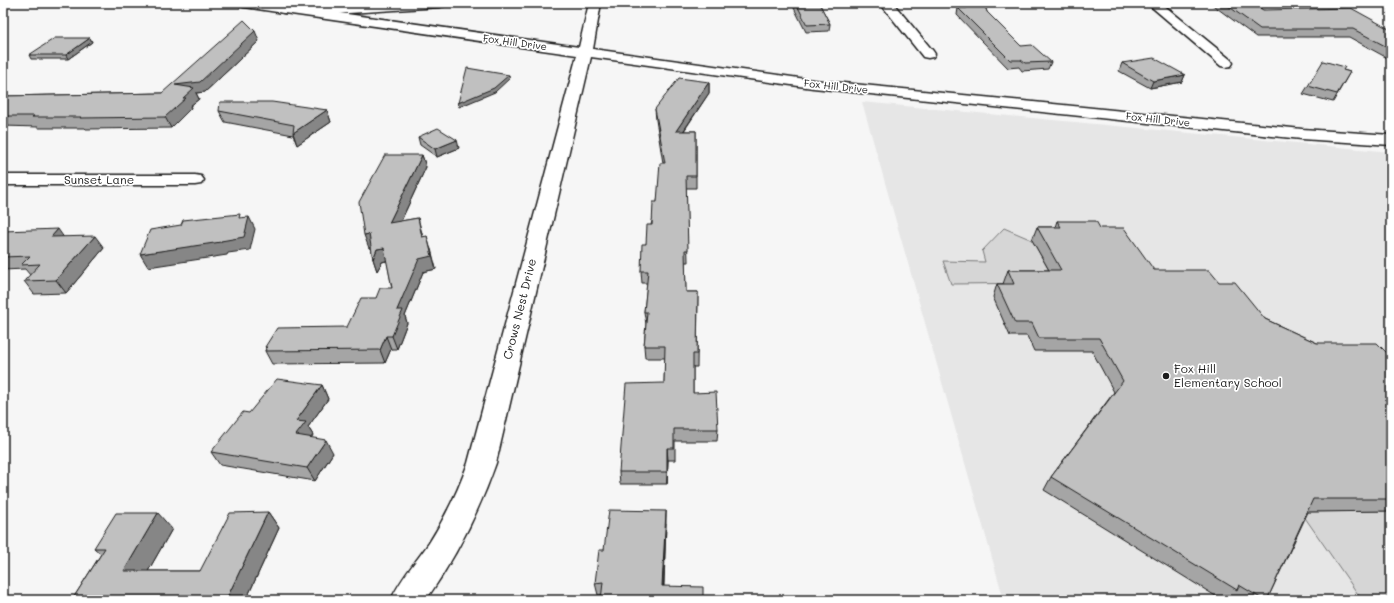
<svg xmlns="http://www.w3.org/2000/svg" width="1394" height="603" viewBox="0 0 1394 603" font-family="Mali,sans-serif">
<rect width="100%" height="100%" fill="#f6f6f6"/>
<filter id="ink" filterUnits="userSpaceOnUse"><feTurbulence type="fractalNoise" baseFrequency=".025" numOctaves="2"/><feDisplacementMap in="SourceGraphic" scale="8" xChannelSelector="R" yChannelSelector="G"/><feConvolveMatrix kernelMatrix="1 2 1 2 8 2 1 2 1" color-interpolation-filters="sRGB"/></filter>
<g filter="url(#ink)">
<polygon fill="#e6e6e6" points="862,102 1391,152 1391,600 1004,600"/>
<g fill="#d6d6d6" stroke="#797979">
<polygon points="1004,228 1032,240 1056,283 951,284 943,261 985,262 982,251"/>
<polygon points="1391,511 1391,600 1362,600 1301,512"/>
</g>
<g fill="none" stroke-linecap="round" stroke-linejoin="round">
<defs>
<g id="minor">
<polygon points="880,3 893,3 933,51 935,54 933,57 928,58 923,57"/>
<polygon points="1147,3 1161,3 1231,60 1233,63 1231,66 1226,67 1221,66"/>
<polygon points="3,175 195,175 201,176 204,180 201,184 195,185 3,185"/>
</g>
<path id="tertiary" d="M589 3H601L593 49 813 80 1302 129 1391 135V145L1302 139 813 88 591 57 496 463C479 512 455 558 426 600H391C400 579 416 562 429 543 445 518 458 491 468 463L577 55 284 13 280 12 278 9 280 6 284 5 579 47Z"/>
<polygon id="primary" points="238,3 269,3 284,5 446,3 444,6 440,7 349,13 284,13 244,7 240,6"/>
</defs>
<use href="#minor" stroke="#1c1c1c" stroke-width="3"/>
<use href="#tertiary" stroke="#1c1c1c" stroke-width="3"/>
<use href="#primary" stroke="#1c1c1c" stroke-width="3"/>
<use href="#minor" fill="#fff" fill-rule="evenodd"/>
<use href="#tertiary" fill="#fff" fill-rule="evenodd"/>
<use href="#primary" fill="#fff" fill-rule="evenodd"/>
</g>
<g fill="#a5a5a5" stroke="#1c1c1c">
<polygon points="795,3 819,3 830,24 829,31 806,32 794,8"/>
<polygon points="954,3 984,3 987,12 1021,46 1051,62 1048,69 1022,71 1019,67 1008,68 957,15 958,8 959,8"/>
<polygon points="1210,3 1253,3 1263,10 1391,30 1391,60 1349,37 1256,37"/>
<polygon points="90,38 92,42 68,59 31,59 29,55"/>
<polygon points="259,41 205,92 196,93 199,99 190,106 191,108 171,128 86,129 85,128 39,128 38,127 3,126 3,96 162,93"/>
<polygon points="1122,63 1185,75 1182,82 1150,88 1119,71"/>
<polygon points="1343,70 1350,72 1333,102 1303,94 1308,86"/>
<polygon points="709,82 709,93 684,131 696,131 696,188 686,188 688,262 685,262 686,292 698,292 697,367 693,367 693,393 718,429 717,441 675,441 675,460 668,460 667,484 620,484 619,472 664,383 665,358 645,358 644,346 646,324 644,312 647,283 642,283 641,271 646,244 657,202 663,163 656,120 655,109"/>
<polygon points="327,110 331,122 297,145 293,135 225,122 219,111"/>
<polygon points="418,137 459,148 437,157 420,145"/>
<polygon points="422,155 426,167 401,221 418,218 423,237 431,249 436,269 423,272 405,316 407,323 397,349 391,349 385,363 272,364 265,351 266,348 265,347 347,327 376,298 392,288 387,261 382,262 377,271 373,259 371,248 369,248"/>
<polygon points="1057,221 1100,228 1154,270 1219,282 1265,319 1317,343 1391,355 1391,511 1308,512 1267,600 1232,600 1229,598 1227,600 1222,600 1044,490 1051,477 1114,392 1092,351 1034,351 1027,336 1010,336 993,297 997,284 1003,284 1008,270 1049,270 1032,240 1037,227 1055,227"/>
<polygon points="3,231 64,237 104,248 66,293 34,294 24,281 30,275 25,269 3,270"/>
<polygon points="322,385 328,399 308,427 313,435 311,438 333,453 315,481 220,465 211,452 249,413"/>
<polygon points="268,512 279,528 246,600 72,600 101,554 94,548 172,529 148,571 200,571"/>
<polygon points="666,523 664,586 598,595 595,583 604,550"/>
</g>
<g fill="#868686" stroke="#1c1c1c">
<polygon points="255,31 259,41 205,92 196,93 199,99 190,106 191,108 171,128 165,117 175,85"/>
<polygon points="90,38 92,42 68,59 66,55"/>
<polygon points="509,75 510,78 495,92 459,107 458,103"/>
<polygon points="1185,75 1182,82 1150,88 1153,81"/>
<polygon points="709,82 709,93 676,142 676,131"/>
<polygon points="327,110 331,122 297,145 293,133"/>
<polygon points="457,140 459,148 437,157 435,149"/>
<polygon points="422,155 426,167 394,236 389,223"/>
<polygon points="249,217 255,229 250,250 228,253 227,255 148,267 140,254 221,241"/>
<polygon points="58,229 67,242 51,237"/>
<polygon points="369,234 374,247 369,248 364,235"/>
<polygon points="95,236 104,248 66,293 56,280"/>
<polygon points="427,236 436,269 423,272 405,316 407,323 397,349 392,336 397,310"/>
<polygon points="384,248 389,260 382,262 377,271 373,259 377,249"/>
<polygon points="386,336 391,349 385,363 380,350"/>
<polygon points="322,385 328,399 308,427 313,435 304,448 296,435 296,421"/>
<polygon points="326,440 333,453 315,481 307,468"/>
<polygon points="667,448 668,460 667,484"/>
<polygon points="666,511 666,523 663,598 662,586"/>
<polygon points="268,512 279,528 246,600 226,600"/>
<polygon points="158,513 172,529 139,587 124,571"/>
</g>
<g fill="#c0c0c0" stroke="#1c1c1c">
<polygon points="796,3 819,3 830,24 807,25"/>
<polygon points="963,3 984,3 987,12 1021,46 1032,45 1051,62 1025,63 1021,60 1010,60 958,8 967,8"/>
<polygon points="1224,3 1253,3 1263,10 1351,8 1391,30 1391,49 1353,29 1260,29"/>
<polygon points="244,20 255,31 200,82 175,85 194,88 183,98 186,98 165,117 80,118 81,117 32,117 34,116 3,116 3,96 162,93"/>
<polygon points="55,38 90,38 66,55 29,55"/>
<polygon points="1154,58 1185,75 1153,81 1122,63"/>
<polygon points="1323,61 1345,67 1343,70 1350,72 1337,94 1308,86"/>
<polygon points="467,68 509,75 494,88 458,103"/>
<polygon points="679,78 709,82 676,131 696,131 696,176 686,176 688,250 685,250 686,292 698,292 697,354 693,354 693,393 716,392 718,429 674,429 674,448 667,448 667,472 619,472 626,384 664,383 665,346 644,346 647,312 644,312 648,271 641,271 642,244 646,244 647,225 652,225 653,202 657,202 660,163 665,163 655,109"/>
<polygon points="220,102 272,102 327,110 293,133 294,125 219,111"/>
<polygon points="438,128 457,140 435,149 418,137"/>
<polygon points="385,155 422,155 389,223 418,218 422,237 427,236 432,256 419,259 397,310 403,310 392,336 386,336 380,350 265,351 267,347 265,347 277,328 347,327 361,298 376,298 380,288 392,288 384,248 377,249 373,259 369,234 364,235 359,202"/>
<polygon points="240,214 239,218 249,217 244,237 221,241 221,242 140,254 150,230 181,225 183,220"/>
<polygon points="1057,221 1096,221 1100,228 1124,228 1154,270 1209,270 1219,282 1235,282 1265,319 1317,343 1377,343 1389,355 1391,355 1391,499 1313,499 1267,600 1264,600 1239,585 1237,590 1051,477 1123,381 1099,338 1039,338 1032,323 1015,323 997,284 1014,284 1008,270 1061,270 1037,227 1061,227"/>
<polygon points="58,229 51,237 95,236 56,280 24,281 40,264 21,265 30,256 3,257 3,231"/>
<polygon points="277,379 322,385 296,421 306,422 296,435 326,440 307,468 211,452 243,412 249,413"/>
<polygon points="609,510 666,511 662,586 703,587 703,600 601,600 603,582 595,583 599,550 604,550"/>
<polygon points="268,512 226,600 72,600 105,548 94,548 116,513 158,513 124,571 200,571 230,513"/>
</g>
</g>
<circle fill="#1c1c1c" stroke="#fff" stroke-width="1.5" cx="1166" cy="376" r="4"/>
<g text-anchor="middle" stroke-width="3.5" stroke-linejoin="round" paint-order="stroke">
<g font-size="10" fill="#1c1c1c" stroke="#fff">
<text transform="translate(515 42) rotate(8)" y="4">Fox Hill Drive</text>
<text transform="translate(836 86) rotate(6)" y="4">Fox Hill Drive</text>
<text transform="translate(1158 119) rotate(6)" y="4">Fox Hill Drive</text>
</g>
<g font-size="12" fill="#1c1c1c" stroke="#fff">
<text x="99" y="184">Sunset Lane</text>
<text transform="translate(520 309) rotate(-76)" y="4">Crows Nest Drive</text>
</g>
<g font-size="12" fill="#1c1c1c" stroke="#fff" text-anchor="start">
<text x="1174" y="373">Fox Hill<tspan x="1174" dy="14">Elementary School</tspan></text>
</g>
</g>
<rect width="1394" height="603" fill="none" stroke="#fff" stroke-width="16"/>
<rect x="8" y="8" width="1378" height="587" fill="none" stroke="#1c1c1c" stroke-width="1.5" filter="url(#ink)"/>
</svg>
